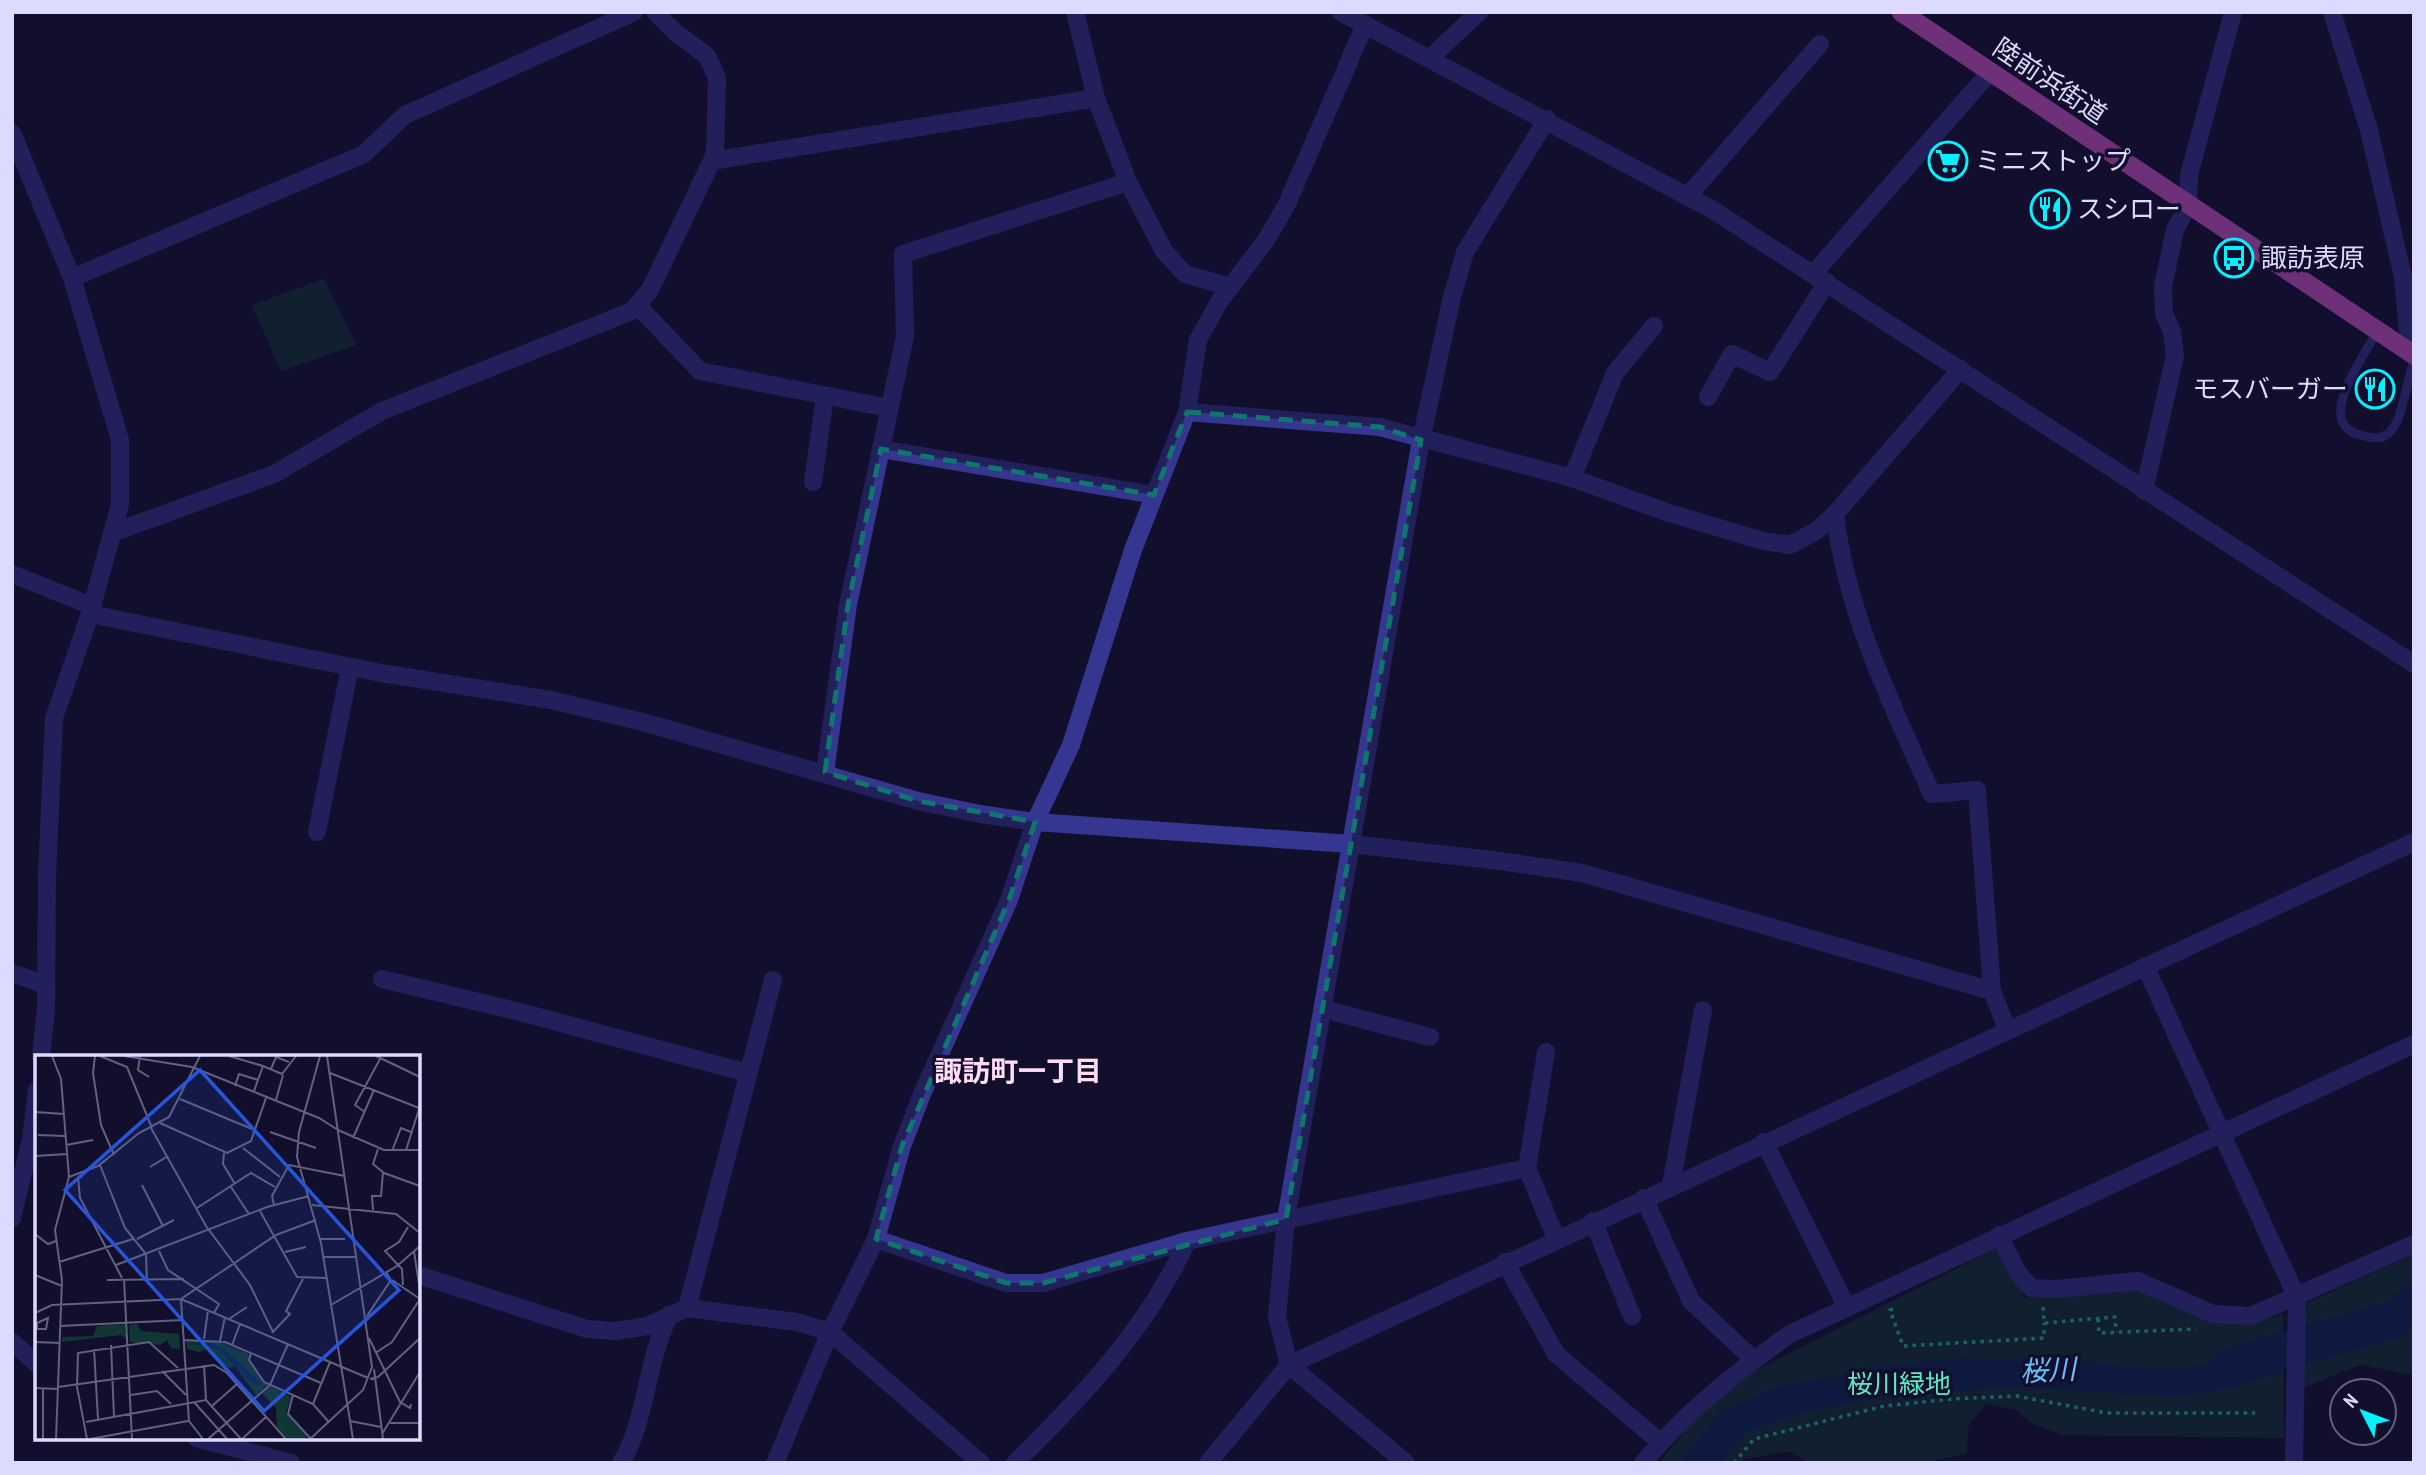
<svg xmlns="http://www.w3.org/2000/svg" width="2426" height="1475" viewBox="0 0 2426 1475" font-family="'PT Sans Narrow','Noto Sans JP',sans-serif">
<rect width="100%" height="100%" fill="#120f2d"/>
<g fill="#113734">
<polygon points="324,279 356,345 281,371 252,305"/>
<polygon points="1995,1249 2025,1298 2139,1288 2255,1323 2283,1314 2284,1438 2064,1435 2030,1423 2017,1410 1986,1404 1968,1426 1967,1453 1925,1463 1807,1463 1791,1451 1744,1459 1742,1463 1659,1463 1709,1401 1760,1368"/>
<polygon points="2414,1254 2414,1375 2360,1365 2302,1388 2303,1305"/>
</g>
<g fill="#082653">
<polygon points="2414,1287 2414,1321 2304,1365 2304,1337 2387,1307"/>
<polygon points="2279,1345 2279,1373 2238,1386 2177,1397 2013,1387 1877,1398 1797,1414 1746,1432 1721,1463 1679,1463 1721,1411 1772,1388 1877,1367 1959,1358 2082,1360 2119,1366 2183,1369"/>
</g>
<g fill="none" stroke-linecap="round" stroke-linejoin="round">
<polyline stroke="#082653" stroke-width="38" points="2230,1366 2394,1319 2414,1303"/>
<g stroke="#25c9b7" stroke-width="3.5" stroke-dasharray="3.5 5" stroke-linecap="butt">
<polyline points="2043,1307 2044,1323 2115,1317 2116,1332"/>
<polyline points="1893,1309 1890,1310 1903,1346 2044,1338 2044,1323"/>
<polyline points="2098,1319 2099,1333 2196,1329"/>
<polyline points="1734,1463 1754,1439 1884,1406 1951,1399 2016,1396 2107,1413 2255,1413"/>
</g>
<path stroke="#353690" stroke-width="9" d="M2378 331C2365 354 2313 423 2360 435 2371 438 2381 441 2390 432 2403 419 2407 379 2414 361"/>
<g stroke="#353690" stroke-width="18">
<polyline points="1075,12 1096,98 1128,182 1164,251 1185,274 1230,287"/>
<polyline points="1341,12 1713,210 2414,664"/>
<polyline points="2332,12 2369,130 2403,277 2410,352"/>
<polyline points="1431,57 1479,12"/>
<polyline points="12,133 72,278 120,440 120,504 90,614 54,718 47,876 46,1008 41,1057"/>
<polyline points="712,161 1096,98"/>
<polyline points="1687,197 1820,44"/>
<polyline points="1814,273 1990,72"/>
<polyline points="72,278 364,154 405,115 634,12"/>
<polyline points="637,305 700,371 889,408"/>
<polyline points="1708,397 1732,354 1770,372 1827,282"/>
<polyline points="1187,412 1380,427 1572,478 1666,512 1763,541 1790,545 1816,531 1835,514 1961,369"/>
<polyline points="881,449 1154,495"/>
<polyline points="1572,478 1615,373 1654,326"/>
<polyline points="813,482 825,396"/>
<polyline points="2144,491 2175,356 2172,332 2164,313 2163,286 2175,230 2188,205 2189,175 2233,12"/>
<path d="M1835 514C1846 611 1892 706 1932 794L1977 790 1992 991 2007 1029"/>
<polyline points="112,533 274,474 382,411 632,311 650,290 715,154 717,78 707,56 675,32 655,12"/>
<polyline points="12,574 92,606"/>
<polyline points="90,614 381,673 551,700 643,722 918,801 980,814 1035,822 1351,844 1500,861 1582,873 1992,991"/>
<polyline points="825,772 848,605 905,336 903,254 1128,182"/>
<polyline points="317,832 350,667"/>
<polyline points="2145,966 2297,1298 2294,1463"/>
<polyline points="12,973 46,985"/>
<polyline points="382,979 520,1012 748,1073"/>
<polyline points="1323,1009 1430,1037"/>
<polyline points="1764,1142 1847,1308"/>
<polyline points="1527,1168 1546,1052"/>
<polyline points="1671,1185 1703,1010"/>
<polyline points="1644,1198 1691,1301 1754,1360"/>
<polyline points="12,1218 31,1139 37,1090"/>
<polyline points="1593,1221 1632,1316"/>
<polyline points="1999,1235 2018,1273 2031,1288 2056,1289 2138,1281 2213,1314 2251,1316 2414,1244"/>
<polyline points="876,1239 1006,1283 1043,1283 1187,1241 1527,1168 1556,1238"/>
<polyline points="1505,1262 1556,1354 1660,1442"/>
<polyline points="418,1275 587,1329 616,1331 647,1326 687,1308 797,1322 830,1332 981,1463"/>
<polyline points="687,1308 773,980"/>
<polyline points="12,1342 37,1364"/>
<polyline points="1289,1365 1277,1317 1286,1219 1421,440 1452,297 1465,252 1547,119"/>
<polyline points="196,1438 291,1463"/>
<path d="M621 1463C647 1420 646 1360 670 1314"/>
<polyline points="775,1463 830,1332 876,1239 902,1146 922,1094 1009,900 1035,822 1071,745 1133,550 1187,412 1198,340 1219,302 1266,240 1286,206 1365,25"/>
<path d="M1015 1463C1083 1396 1148 1328 1187 1241"/>
<path d="M1643 1463C1685 1412 1737 1372 1790 1334L2414 1044"/>
</g>
<g stroke="#353690" stroke-width="18">
<polyline points="1289,1365 1406,1463"/>
<polyline points="1208,1463 1289,1365 2414,842"/>
</g>
<polyline stroke="#de5bd6" stroke-width="19" points="1901,12 2414,355"/>
</g>
<path d="M0 0H2426V1475H0ZM1187 412 1380 427 1421 440 1286 1219 1043 1283H1006L876 1239 902 1146 1009 900 1035 822 918 801 825 772 848 605 881 449 1154 495Z" fill="#120f2d" fill-opacity=".55" fill-rule="evenodd"/>
<path fill="none" stroke="#0f766e" stroke-width="5" stroke-dasharray="14 9" stroke-linejoin="round" d="M1187 412 1380 427 1421 440 1286 1219 1043 1283H1006L876 1239 902 1146 1009 900 1035 822 918 801 825 772 848 605 881 449 1154 495Z"/>
<defs>
<symbol id="supermarket-ring" viewBox="-11 -11 22 22"><circle r="9.5" fill="#120f2d" stroke="#06f1ff" stroke-width="1.5"/><path d="M-6-5.5h2.5l.6 2H6L4.5 2H-2.5L-4.4-4H-6ZM-1.5 3.2a1.3 1.3 0 1 0 .1 0ZM3 3.2a1.3 1.3 0 1 0 .1 0Z" fill="#06f1ff"/></symbol>
<symbol id="restaurant-ring" viewBox="-11 -11 22 22"><circle r="9.5" fill="#120f2d" stroke="#06f1ff" stroke-width="1.5"/><path d="M-5-6h1v4h1v-4h1v4h1v-4h1v5L-1.5 .5V6h-2V.5L-5-1ZM5-6V6H3V1.5H1.5Q1.5-4 5-6Z" fill="#06f1ff"/></symbol>
<symbol id="bus-ring" viewBox="-11 -11 22 22"><circle r="9.5" fill="#120f2d" stroke="#06f1ff" stroke-width="1.5"/><path d="M-5-6H5V4H4V6H2V4H-2V6H-4V4H-5ZM-3.5-4V0h7V-4ZM-3.5 1.2v1.5H-2V1.2ZM2 1.2v1.5H3.5V1.2Z" fill="#06f1ff"/></symbol>
</defs>
<g fill-rule="evenodd">
<use href="#supermarket-ring" x="1926" y="139" width="44" height="44"/>
<use href="#restaurant-ring" x="2028" y="187" width="44" height="44"/>
<use href="#bus-ring" x="2212" y="236" width="44" height="44"/>
<use href="#restaurant-ring" x="2353" y="367" width="44" height="44"/>
</g>
<g text-anchor="middle" stroke-width="7" stroke-linejoin="round" paint-order="stroke">
<g font-size="26" fill="#dddaff" stroke="#120f2d">
<text transform="translate(2050 81) rotate(34)" y="9">陸前浜街道</text>
</g>
<g font-size="26" fill="#dddaff" stroke="#120f2d" text-anchor="start">
<text x="1975" y="170">ミニストップ</text>
<text x="2077" y="218">スシロー</text>
<text x="2261" y="267">諏訪表原</text>
<text x="2348" y="398" text-anchor="end">モスバーガー</text>
</g>
<g font-size="26" fill="#5aebc0" stroke="#120f2d">
<text x="1899" y="1393">桜川緑地</text>
</g>
<g font-size="28" font-weight="bold" fill="#ffdcf4" stroke="#120f2d">
<text x="1018" y="1081">諏訪町一丁目</text>
</g>
<g font-size="28" font-style="italic" fill="#68c0ff" stroke="#120f2d">
<text transform="translate(2048 1370) rotate(-3)" y="10">桜川</text>
</g>
</g>
<g transform="translate(35 1055)">
<rect width="385" height="385" fill="#120f2d"/>
<path d="M90 269 91 284 86 280 27 287V282L58 281 62 271ZM102 269 106 276 144 279 145 294 136 293 132 285 125 290 95 287 94 270ZM151 286 184 287 214 299 213 305 232 330 221 340 200 311 194 313 180 303 175 293 164 297 152 294ZM235 331 256 342 251 358 272 381 268 384H253L242 372 241 353 227 338Z" fill="#113734"/>
<path d="M177 287 194 298 229 332 216 327 183 294 152 288Z" fill="#082653"/>
<path fill="none" stroke="#636081" stroke-width="2" d="M17 1 26 24 34 122 20 175 27 225 21 384M60 1 58 18 66 70 79 100M65 1 92 12 117 73M89 1 157 12 284 63 303 75M105 1 103 15 114 22M194 1 228 11 219 36M285 1 264 77 262 102 286 188 318 384M341 1 385 22M228 11 247 19 261 1M236 14 241 2 254 7M295 18 384 53M200 31 204 19 223 25M145 44 217 74M241 45 248 20M0 57 29 59M330 57 320 50 345 4M125 68 192 98 216 86 231 43M116 73 171 171 215 230 238 277M303 75 349 95H385M235 77 281 93M3 80 30 81M318 83 339 35M31 90 58 85M208 93 245 122M343 94 338 109 349 118 385 131M371 95 385 51M357 96 366 73 376 77M189 98 188 109 200 129M0 101 32 99M65 110 90 173 111 199 112 227M115 112 133 101M34 122 63 111 104 78 134 62 165 1M43 122 45 143 87 223M107 130 128 171M196 132 214 159M239 150 237 141 254 110 310 121M277 150 361 159 385 178M162 153 216 118 240 132M338 155 337 141H346L348 117M225 156 262 222 292 223M0 179 13 189 21 186M102 184 139 165M285 184H310M124 196 133 215 184 249 179 258M379 196 385 236M250 197 271 192M288 202H321M24 207 98 184M81 210 232 152 274 141M0 220 27 231M89 224 97 384M72 225 149 224M357 225 385 244M368 230 367 214 350 196 364 187 373 172M296 250 362 211 385 191M0 258 17 250 146 244 333 323M332 261 356 225 351 217M194 264 212 252M25 271 147 265M0 274H11L13 263 2 268V274M237 278 255 259 251 256 268 224M334 283 365 347 375 353 376 349M169 284 173 255M148 285 190 287 286 328M185 286 190 262M0 287 25 288M76 290 79 361M197 290 205 269M59 294 63 364M342 297 357 287 385 244M216 298 214 305 229 327 278 349 293 366M169 310 171 345M339 314 348 384M127 316 151 340M335 324 343 322 385 283M23 332 179 310 192 318 251 384M0 333 23 334M96 340 122 336 136 349M258 340 253 359 276 384M159 347 192 384M278 349 295 307M177 351 202 329M315 366 346 372M51 367 171 345 206 384M355 368H385M347 379 385 317M8 384V334M52 384 42 332 43 298 114 287 143 313M55 384 153 366M168 384 154 366 146 244 241 180 281 165M173 384 235 330 253 289M207 384 231 362M275 384 328 335 337 312 292 1"/>
<path fill="#2755da" fill-opacity="0.15" stroke="#2755da" stroke-width="3.5" d="M165 15 364 235 229 356 30 135Z"/>
<rect width="385" height="385" fill="none" stroke="#dddaff" stroke-width="3.5"/>
</g>
<rect width="2426" height="1475" fill="none" stroke="#dddaff" stroke-width="28"/>
<g transform="translate(2363 1412) rotate(312)"><circle r="33" fill="#120f2d" stroke="#636081" stroke-width="2"/>
<path d="M0-5L12 26L0 18L-12 26Z" fill="#06f1ff"/>
<text y="-10" font-size="19" font-weight="bold" text-anchor="middle" fill="#dddaff">N</text>
</g>
</svg>
